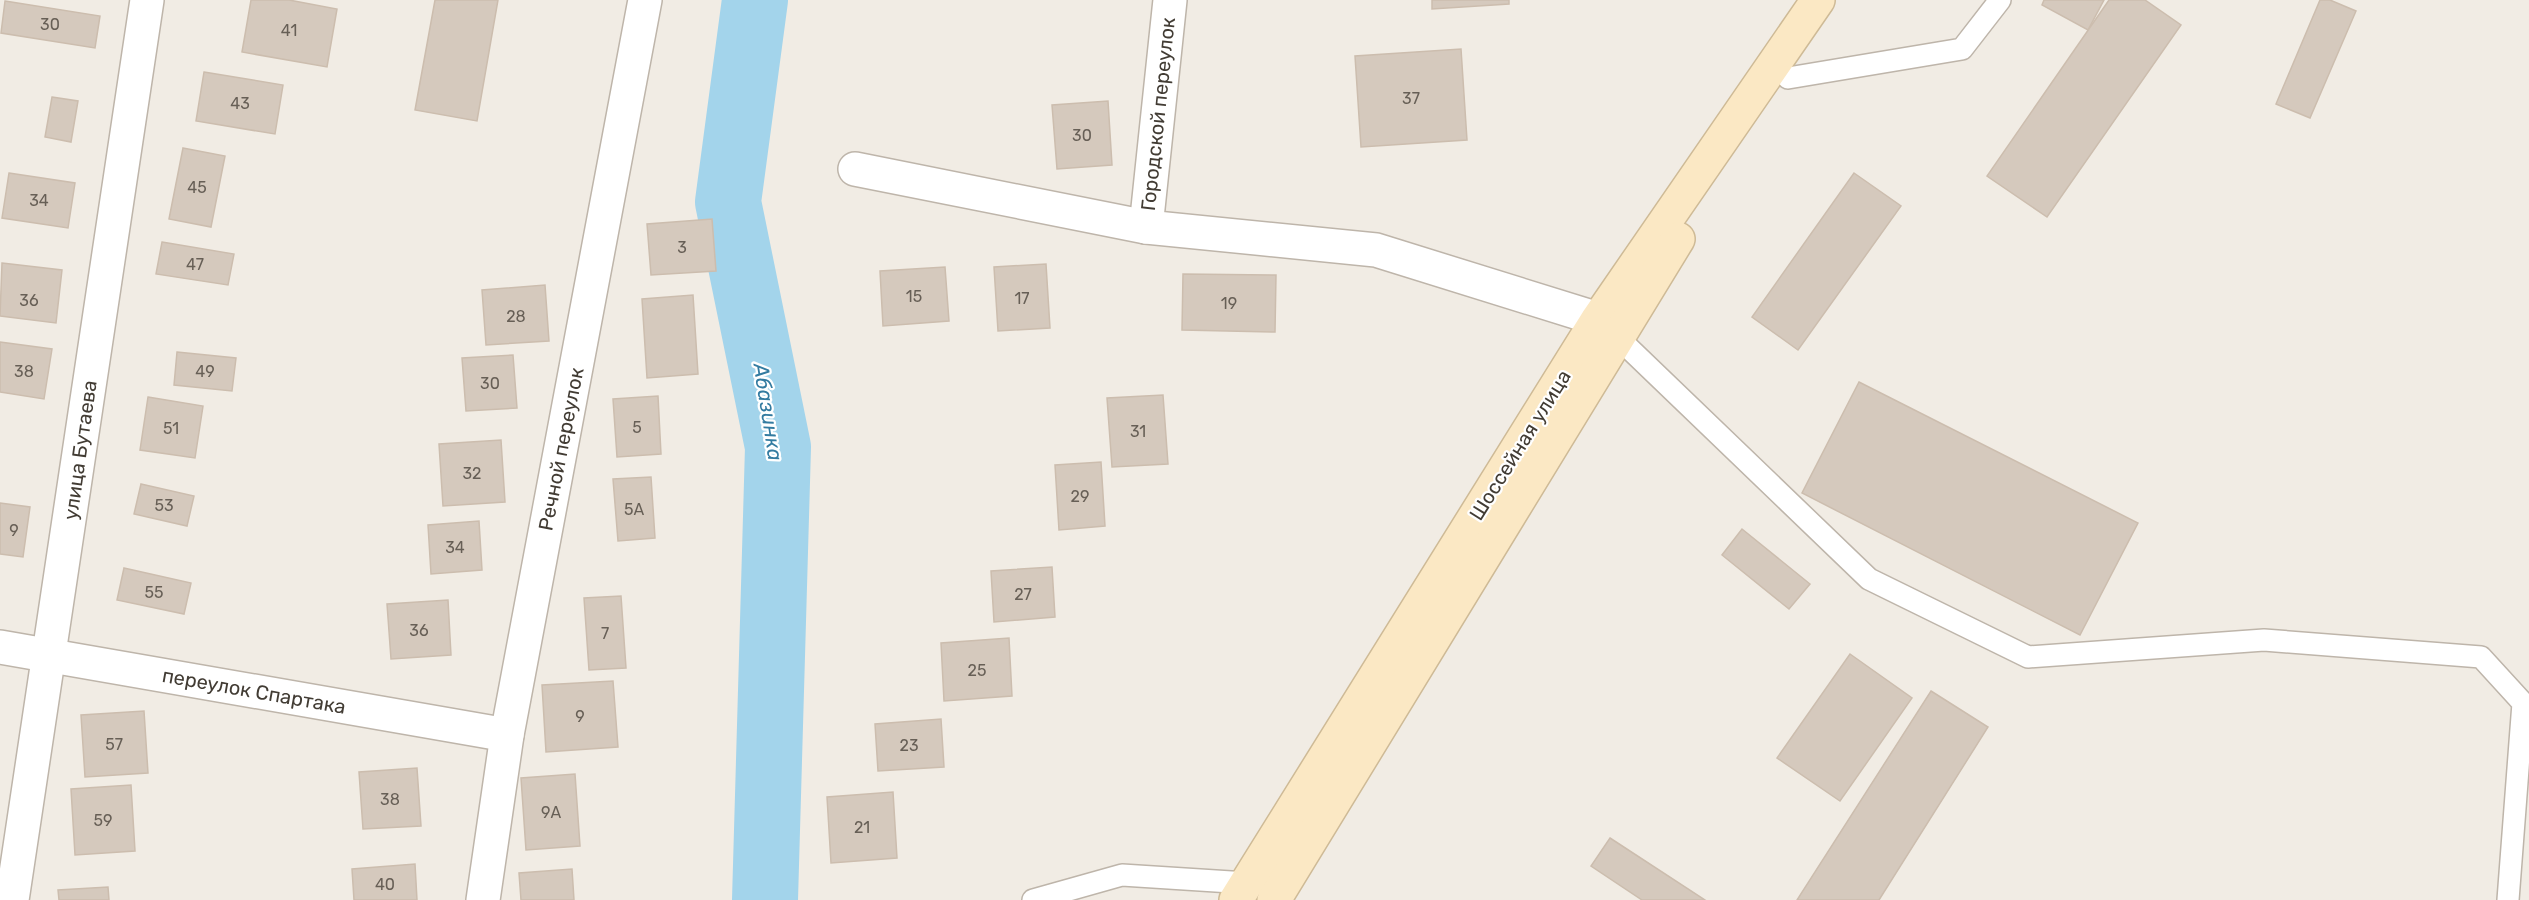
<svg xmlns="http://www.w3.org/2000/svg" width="2529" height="900" viewBox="0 0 2529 900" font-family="Rubik,sans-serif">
<rect width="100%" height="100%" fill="#f1ece4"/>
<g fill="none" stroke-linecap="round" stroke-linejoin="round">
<polyline stroke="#a3d4eb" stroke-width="66" points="755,0 728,202 778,447 765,900"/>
</g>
<g fill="#d5c9bd" stroke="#ccbdae" stroke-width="1.5">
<polygon points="251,0 289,0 337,9 327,67 242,52"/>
<polygon points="435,0 498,0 477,121 415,110"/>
<polygon points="1432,0 1509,0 1509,4 1432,9"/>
<polygon points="2044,0 2104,0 2088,30 2042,5"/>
<polygon points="2109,0 2145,0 2181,25 2047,217 1987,176"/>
<polygon points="2320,0 2330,0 2356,11 2310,118 2276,104"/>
<polygon points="5,1 100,16 95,48 1,33"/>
<polygon points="1461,49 1467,140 1361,147 1355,56"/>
<polygon points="204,72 283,85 275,134 196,121"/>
<polygon points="52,97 78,101 71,142 45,137"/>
<polygon points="1108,101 1112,165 1057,169 1052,105"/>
<polygon points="183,148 225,156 211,227 169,219"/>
<polygon points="9,173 75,183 68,228 2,218"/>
<polygon points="1854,173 1901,206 1798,350 1752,317"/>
<polygon points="712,219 716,271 651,275 647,224"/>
<polygon points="162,242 234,254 228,285 156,274"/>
<polygon points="2,263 62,270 56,323 0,316"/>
<polygon points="1046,264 1050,328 998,331 994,267"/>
<polygon points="945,267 949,321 883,326 880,271"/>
<polygon points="1183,274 1276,275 1275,332 1182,330"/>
<polygon points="545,285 549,341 486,345 482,290"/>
<polygon points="693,295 698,374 647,378 642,299"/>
<polygon points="0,342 52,349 44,399 0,392"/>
<polygon points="177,352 236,358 232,391 174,385"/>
<polygon points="513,355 517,408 466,411 462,358"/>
<polygon points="1859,382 2138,523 2080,635 1802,493"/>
<polygon points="1163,395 1168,464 1112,467 1107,398"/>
<polygon points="658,396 661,454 617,457 613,399"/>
<polygon points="148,397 203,406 195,458 140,450"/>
<polygon points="501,440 505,502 443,506 439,444"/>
<polygon points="1101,462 1105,526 1059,530 1055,465"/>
<polygon points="651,477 655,538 618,541 613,479"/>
<polygon points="141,484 194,496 187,526 134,514"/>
<polygon points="0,503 30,507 23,557 0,554"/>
<polygon points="479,521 482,570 431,574 428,525"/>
<polygon points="1742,529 1810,584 1789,609 1722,555"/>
<polygon points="1052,567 1055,617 994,622 991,571"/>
<polygon points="124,568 191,583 184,614 117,600"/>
<polygon points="621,596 626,668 589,670 584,598"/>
<polygon points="448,600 451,655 391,659 387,604"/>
<polygon points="1009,638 1012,696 944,701 941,643"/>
<polygon points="1850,654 1912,698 1840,801 1777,758"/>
<polygon points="613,681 618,747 546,752 542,685"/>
<polygon points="1931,691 1988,727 1879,900 1797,900"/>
<polygon points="144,711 148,773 85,777 81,715"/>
<polygon points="941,719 944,767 878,771 875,724"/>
<polygon points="417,768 421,826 363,829 359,772"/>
<polygon points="575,774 580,846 526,850 521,778"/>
<polygon points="131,785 135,851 75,855 71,789"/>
<polygon points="893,792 897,858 831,863 827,797"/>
<polygon points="1610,838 1705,900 1642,900 1591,866"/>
<polygon points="415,864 417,900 354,900 352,869"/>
<polygon points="572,869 574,900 521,900 519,873"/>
<polygon points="108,887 109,900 59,900 58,890"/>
</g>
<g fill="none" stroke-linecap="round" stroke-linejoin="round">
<defs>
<g id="service">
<polyline points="1788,78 1962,49 2000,0"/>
<polyline points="1609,329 1869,579 2028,657 2264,640 2481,657 2523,703 2508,900"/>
<polyline points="1033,900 1122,875 1247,883"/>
</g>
<g id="minor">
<polyline points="855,169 1146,227 1376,250 1598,319"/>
<polyline points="1146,227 1170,0"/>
<polyline points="0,647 507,735"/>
<polyline points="12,900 147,0"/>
<polyline points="483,900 507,735 645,0"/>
</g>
<g id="secondary">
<polyline points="1236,900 1598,319 1818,0"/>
<polyline points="1274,900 1678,239"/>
</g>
</defs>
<use href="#service" stroke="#beb5aa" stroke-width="24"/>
<use href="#minor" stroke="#beb5aa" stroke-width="36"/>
<use href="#secondary" stroke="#ceba96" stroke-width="36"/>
<use href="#service" stroke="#fff" stroke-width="21"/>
<use href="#minor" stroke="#fff" stroke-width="33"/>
<use href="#secondary" stroke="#fbe8c4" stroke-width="33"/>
</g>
<g text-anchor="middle" stroke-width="4.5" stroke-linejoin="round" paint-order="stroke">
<g font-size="16" fill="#675f56">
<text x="50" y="30">30</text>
<text x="289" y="36">41</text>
<text x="1411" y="104">37</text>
<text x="240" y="109">43</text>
<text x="1082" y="141">30</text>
<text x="197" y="193">45</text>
<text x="39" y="206">34</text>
<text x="682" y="253">3</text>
<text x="195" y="270">47</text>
<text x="914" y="302">15</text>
<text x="1022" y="304">17</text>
<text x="29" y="306">36</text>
<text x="1229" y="309">19</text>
<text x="516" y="322">28</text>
<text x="24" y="377">38</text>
<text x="205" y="377">49</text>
<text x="490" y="389">30</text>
<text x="637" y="433">5</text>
<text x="171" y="434">51</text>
<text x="1138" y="437">31</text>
<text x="472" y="479">32</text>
<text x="1080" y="502">29</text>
<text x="164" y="511">53</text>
<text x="634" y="515">5А</text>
<text x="14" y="536">9</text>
<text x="455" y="553">34</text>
<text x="154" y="598">55</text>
<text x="1023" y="600">27</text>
<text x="419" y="636">36</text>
<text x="605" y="639">7</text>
<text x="977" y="676">25</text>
<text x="580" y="722">9</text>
<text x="114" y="750">57</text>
<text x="909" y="751">23</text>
<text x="390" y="805">38</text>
<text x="551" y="818">9А</text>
<text x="103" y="826">59</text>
<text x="862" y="833">21</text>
<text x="385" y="890">40</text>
</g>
<g font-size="20" fill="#423c34" stroke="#fff">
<text transform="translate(1158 114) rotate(-84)" y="7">Городской переулок</text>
<text transform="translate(1520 445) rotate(-58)" y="7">Шоссейная улица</text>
<text transform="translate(561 449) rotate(-79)" y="7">Речной переулок</text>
<text transform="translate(80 450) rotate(-82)" y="7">улица Бутаева</text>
<text transform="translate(254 691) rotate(10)" y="7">переулок Спартака</text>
</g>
<g font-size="21" font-style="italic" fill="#337ba0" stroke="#fff">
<text transform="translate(768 412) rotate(81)" y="7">Абазинка</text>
</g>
</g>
</svg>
